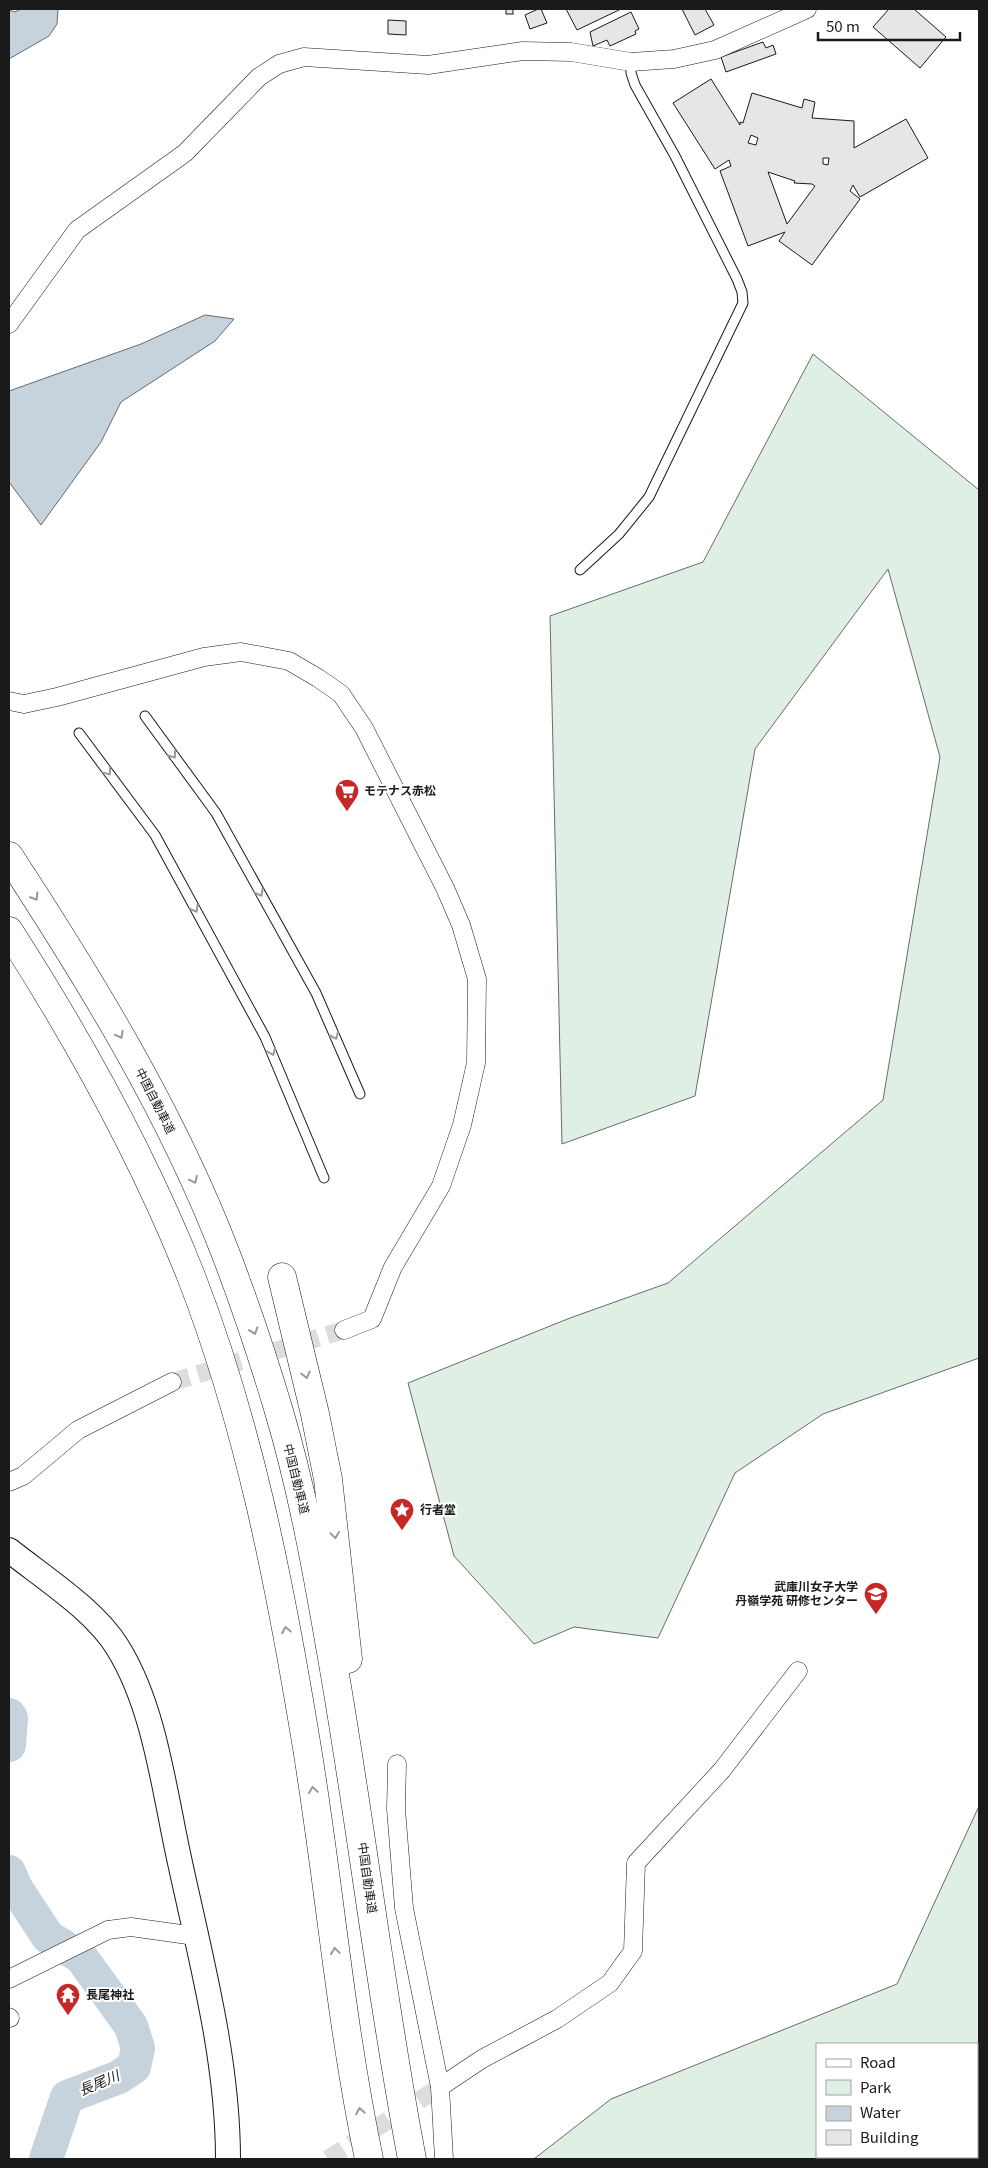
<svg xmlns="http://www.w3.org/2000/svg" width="988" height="2168" viewBox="0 0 988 2168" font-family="Georgia,'Noto Sans JP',serif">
<rect width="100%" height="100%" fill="#fff"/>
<g fill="#e0efe3" stroke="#6a6a6a" fill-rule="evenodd">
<polygon points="813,354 979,490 979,1358 823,1414 735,1473 658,1638 574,1627 534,1644 454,1556 408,1383 570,1318 668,1283 883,1100 940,757 888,569 755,749 695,1096 562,1144 550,616 703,562"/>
<path d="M979 1806V2159H534L611 2099 897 1984ZM817 2044H977V2157H817Z"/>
</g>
<g fill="#c6d2dc" stroke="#6a6a6a">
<polygon points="21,9 58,9 57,24 49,36 9,59 9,10 15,12"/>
<polygon points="205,315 234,319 215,341 121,402 101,442 41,525 9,482 9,391 141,344"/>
</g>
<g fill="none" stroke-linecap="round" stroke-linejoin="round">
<g stroke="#c6d2dc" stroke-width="34">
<polyline points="9,1715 11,1718 9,1745"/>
<polyline points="9,1872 16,1888 48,1937 81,1957 131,2026 138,2048 134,2067 119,2077 67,2097 46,2159"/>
</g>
</g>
<g fill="#e6e6e6" stroke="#1a1a1a" fill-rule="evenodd">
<rect x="506" y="9" width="7" height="5"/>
<polygon points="538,9 541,9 547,23 530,29 525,15"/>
<polygon points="566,9 621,9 577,30"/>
<polygon points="682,9 705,9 714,25 695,35"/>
<polygon points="889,9 914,9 946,37 920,68 873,27"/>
<polygon points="631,12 639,29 635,31 636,34 610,46 607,40 593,46 590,32"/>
<polygon points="388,20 406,21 406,35 388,34"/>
<polygon points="763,42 766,48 773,45 776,54 726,72 721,57"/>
<path d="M711 79 740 125V122L743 123 752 93 802 108 804 99 815 102 812 118 854 121V148L906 119 928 158 860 197 853 185 850 191 860 199 812 265 779 241 785 232 748 246 720 171 731 166 729 160 715 169 673 103ZM751 135 758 138 756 145 748 143ZM823 158H829L828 165 823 164ZM768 172 795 181 794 183 812 184 815 186 787 224Z"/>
</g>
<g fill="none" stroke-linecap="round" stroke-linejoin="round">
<g stroke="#ddd" stroke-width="18" stroke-dasharray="18 9" stroke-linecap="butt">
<polyline points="172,1382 344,1330"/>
<polyline points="328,2159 440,2087"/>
</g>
<defs>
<g id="lane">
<polyline points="580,570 619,534 649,497 743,303 742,292 737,279 675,156 635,85 631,73 631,62"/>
<polyline points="145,716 216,813 316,993 360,1094"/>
<polyline points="79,733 155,835 265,1037 324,1178"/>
</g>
<g id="street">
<polyline points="9,324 77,230 185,153 259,77 279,64 304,57 428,65 523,51 571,52 631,62 674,59 715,50 807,9"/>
<polyline points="9,701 24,704 57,697 204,657 241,652 289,661 318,678 341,694 364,728 445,888 461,925 477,979 476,1063 462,1125 441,1186 393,1267 372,1319 344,1330"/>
<polyline points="9,1482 23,1476 78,1430 172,1382"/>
<polyline points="397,1764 396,1809 404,1908 440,2087 444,2159"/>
<polyline points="9,1979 108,1930 131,1927 195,1936"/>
<polyline points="9,2017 10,2018"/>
<polyline points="440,2087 482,2059 557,2019 610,1983 633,1951 636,1863 722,1770 798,1671"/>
</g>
<path id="secondary" d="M9 1550C44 1578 95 1610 118 1648 155 1708 164 1790 179 1858 200 1956 228 2058 228 2159"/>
<g id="highway">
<path d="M9 856C92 983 173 1115 227 1257 246 1307 263 1358 278 1408 302 1488 317 1571 331 1652 361 1821 380 1991 412 2159"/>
<path d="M9 931C79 1040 143 1155 191 1276 249 1425 280 1584 306 1742 329 1880 340 2021 369 2159"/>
<polyline points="282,1277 315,1414 328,1479 348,1659"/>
</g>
</defs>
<use href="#lane" stroke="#1a1a1a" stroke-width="11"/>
<use href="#street" stroke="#1a1a1a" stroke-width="19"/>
<use href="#secondary" stroke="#1a1a1a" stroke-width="26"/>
<use href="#highway" stroke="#1a1a1a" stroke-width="29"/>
<use href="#lane" stroke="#fff" stroke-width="9"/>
<use href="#street" stroke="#fff" stroke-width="18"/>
<use href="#secondary" stroke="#fff" stroke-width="24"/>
<use href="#highway" stroke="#fff" stroke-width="28"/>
</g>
<defs><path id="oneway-chevron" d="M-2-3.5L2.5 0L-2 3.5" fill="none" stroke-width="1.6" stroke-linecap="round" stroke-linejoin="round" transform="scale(1.25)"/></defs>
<g stroke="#989898">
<use href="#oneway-chevron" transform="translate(173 755) rotate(54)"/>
<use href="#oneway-chevron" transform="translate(108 772) rotate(53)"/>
<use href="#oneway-chevron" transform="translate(260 893) rotate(61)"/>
<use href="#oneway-chevron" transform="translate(35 897) rotate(58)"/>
<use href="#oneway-chevron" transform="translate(195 909) rotate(61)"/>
<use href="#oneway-chevron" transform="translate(120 1035) rotate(61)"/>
<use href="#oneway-chevron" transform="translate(335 1036) rotate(66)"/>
<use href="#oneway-chevron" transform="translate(272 1052) rotate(67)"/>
<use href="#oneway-chevron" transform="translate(194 1180) rotate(65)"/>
<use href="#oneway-chevron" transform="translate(254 1331) rotate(71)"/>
<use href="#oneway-chevron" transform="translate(306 1375) rotate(77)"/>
<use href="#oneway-chevron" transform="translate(335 1535) rotate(82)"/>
<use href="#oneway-chevron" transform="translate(286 1630) rotate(-101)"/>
<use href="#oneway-chevron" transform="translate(313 1790) rotate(-98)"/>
<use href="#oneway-chevron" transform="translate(335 1951) rotate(-98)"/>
<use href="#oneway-chevron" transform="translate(360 2111) rotate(-100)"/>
</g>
<defs>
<symbol id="supermarket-pin" viewBox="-11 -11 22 30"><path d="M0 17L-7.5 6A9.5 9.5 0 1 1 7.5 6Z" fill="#c62828" stroke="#fff"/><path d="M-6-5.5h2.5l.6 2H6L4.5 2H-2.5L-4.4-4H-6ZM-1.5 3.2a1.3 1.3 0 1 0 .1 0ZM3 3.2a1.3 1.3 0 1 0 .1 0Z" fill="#fff"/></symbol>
<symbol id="sight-pin" viewBox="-11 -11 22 30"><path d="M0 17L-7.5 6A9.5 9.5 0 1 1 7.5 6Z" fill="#c62828" stroke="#fff"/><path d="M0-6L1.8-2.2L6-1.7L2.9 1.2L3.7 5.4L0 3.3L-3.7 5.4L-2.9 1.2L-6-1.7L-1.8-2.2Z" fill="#fff"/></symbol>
<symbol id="university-pin" viewBox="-11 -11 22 30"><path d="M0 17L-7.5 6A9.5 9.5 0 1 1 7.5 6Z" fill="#c62828" stroke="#fff"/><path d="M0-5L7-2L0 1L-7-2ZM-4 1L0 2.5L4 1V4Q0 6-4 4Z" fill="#fff"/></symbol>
<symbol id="temple-pin" viewBox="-11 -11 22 30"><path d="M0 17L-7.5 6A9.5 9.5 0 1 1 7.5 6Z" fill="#c62828" stroke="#fff"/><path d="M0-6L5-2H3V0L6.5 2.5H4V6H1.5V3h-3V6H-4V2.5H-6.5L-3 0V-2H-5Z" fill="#fff"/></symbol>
</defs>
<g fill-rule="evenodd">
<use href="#supermarket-pin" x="333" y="777" width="28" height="38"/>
<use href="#sight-pin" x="388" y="1496" width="28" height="38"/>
<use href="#university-pin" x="862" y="1580" width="28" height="38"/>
<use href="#temple-pin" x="54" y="1981" width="28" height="38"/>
</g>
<g text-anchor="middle" stroke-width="4" stroke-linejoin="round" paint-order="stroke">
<g font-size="12" font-weight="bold" fill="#1a1a1a" stroke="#fff" text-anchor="start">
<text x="364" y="795">モテナス赤松</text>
<text x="420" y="1514">行者堂</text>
<text x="858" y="1591" text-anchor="end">武庫川女子大学<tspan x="858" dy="14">丹嶺学苑 研修センター</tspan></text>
<text x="86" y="1999">長尾神社</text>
</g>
<g font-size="12" fill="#1a1a1a" stroke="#fff">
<text transform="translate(155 1101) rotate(63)" y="4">中国自動車道</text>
<text transform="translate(296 1479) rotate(76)" y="4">中国自動車道</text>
<text transform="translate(367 1878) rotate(82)" y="4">中国自動車道</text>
</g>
<g font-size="14" font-style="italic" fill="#1a1a1a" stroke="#fff">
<text transform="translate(99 2083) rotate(-23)" y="5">長尾川</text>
</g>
</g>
<rect width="988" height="2168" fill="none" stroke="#1a1a1a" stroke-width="20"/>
<rect x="816" y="2043" width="162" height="115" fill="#ffffff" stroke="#a3a3a3"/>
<rect x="826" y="2059" width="25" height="8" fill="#ffffff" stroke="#a3a3a3"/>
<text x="860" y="2068" font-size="15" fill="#1a1a1a">Road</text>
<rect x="826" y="2080" width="25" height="15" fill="#e0efe3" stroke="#a3a3a3"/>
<text x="860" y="2093" font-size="15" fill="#1a1a1a">Park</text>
<rect x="826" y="2106" width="25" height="15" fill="#c6d2dc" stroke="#a3a3a3"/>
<text x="860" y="2118" font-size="15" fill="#1a1a1a">Water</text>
<rect x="826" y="2130" width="25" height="15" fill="#e6e6e6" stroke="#a3a3a3"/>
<text x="860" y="2143" font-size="15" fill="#1a1a1a">Building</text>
<path d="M818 32v8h142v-8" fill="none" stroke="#1a1a1a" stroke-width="2.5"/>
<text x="826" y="32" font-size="15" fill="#1a1a1a" stroke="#ffffff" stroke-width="4" paint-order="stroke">50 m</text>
</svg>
